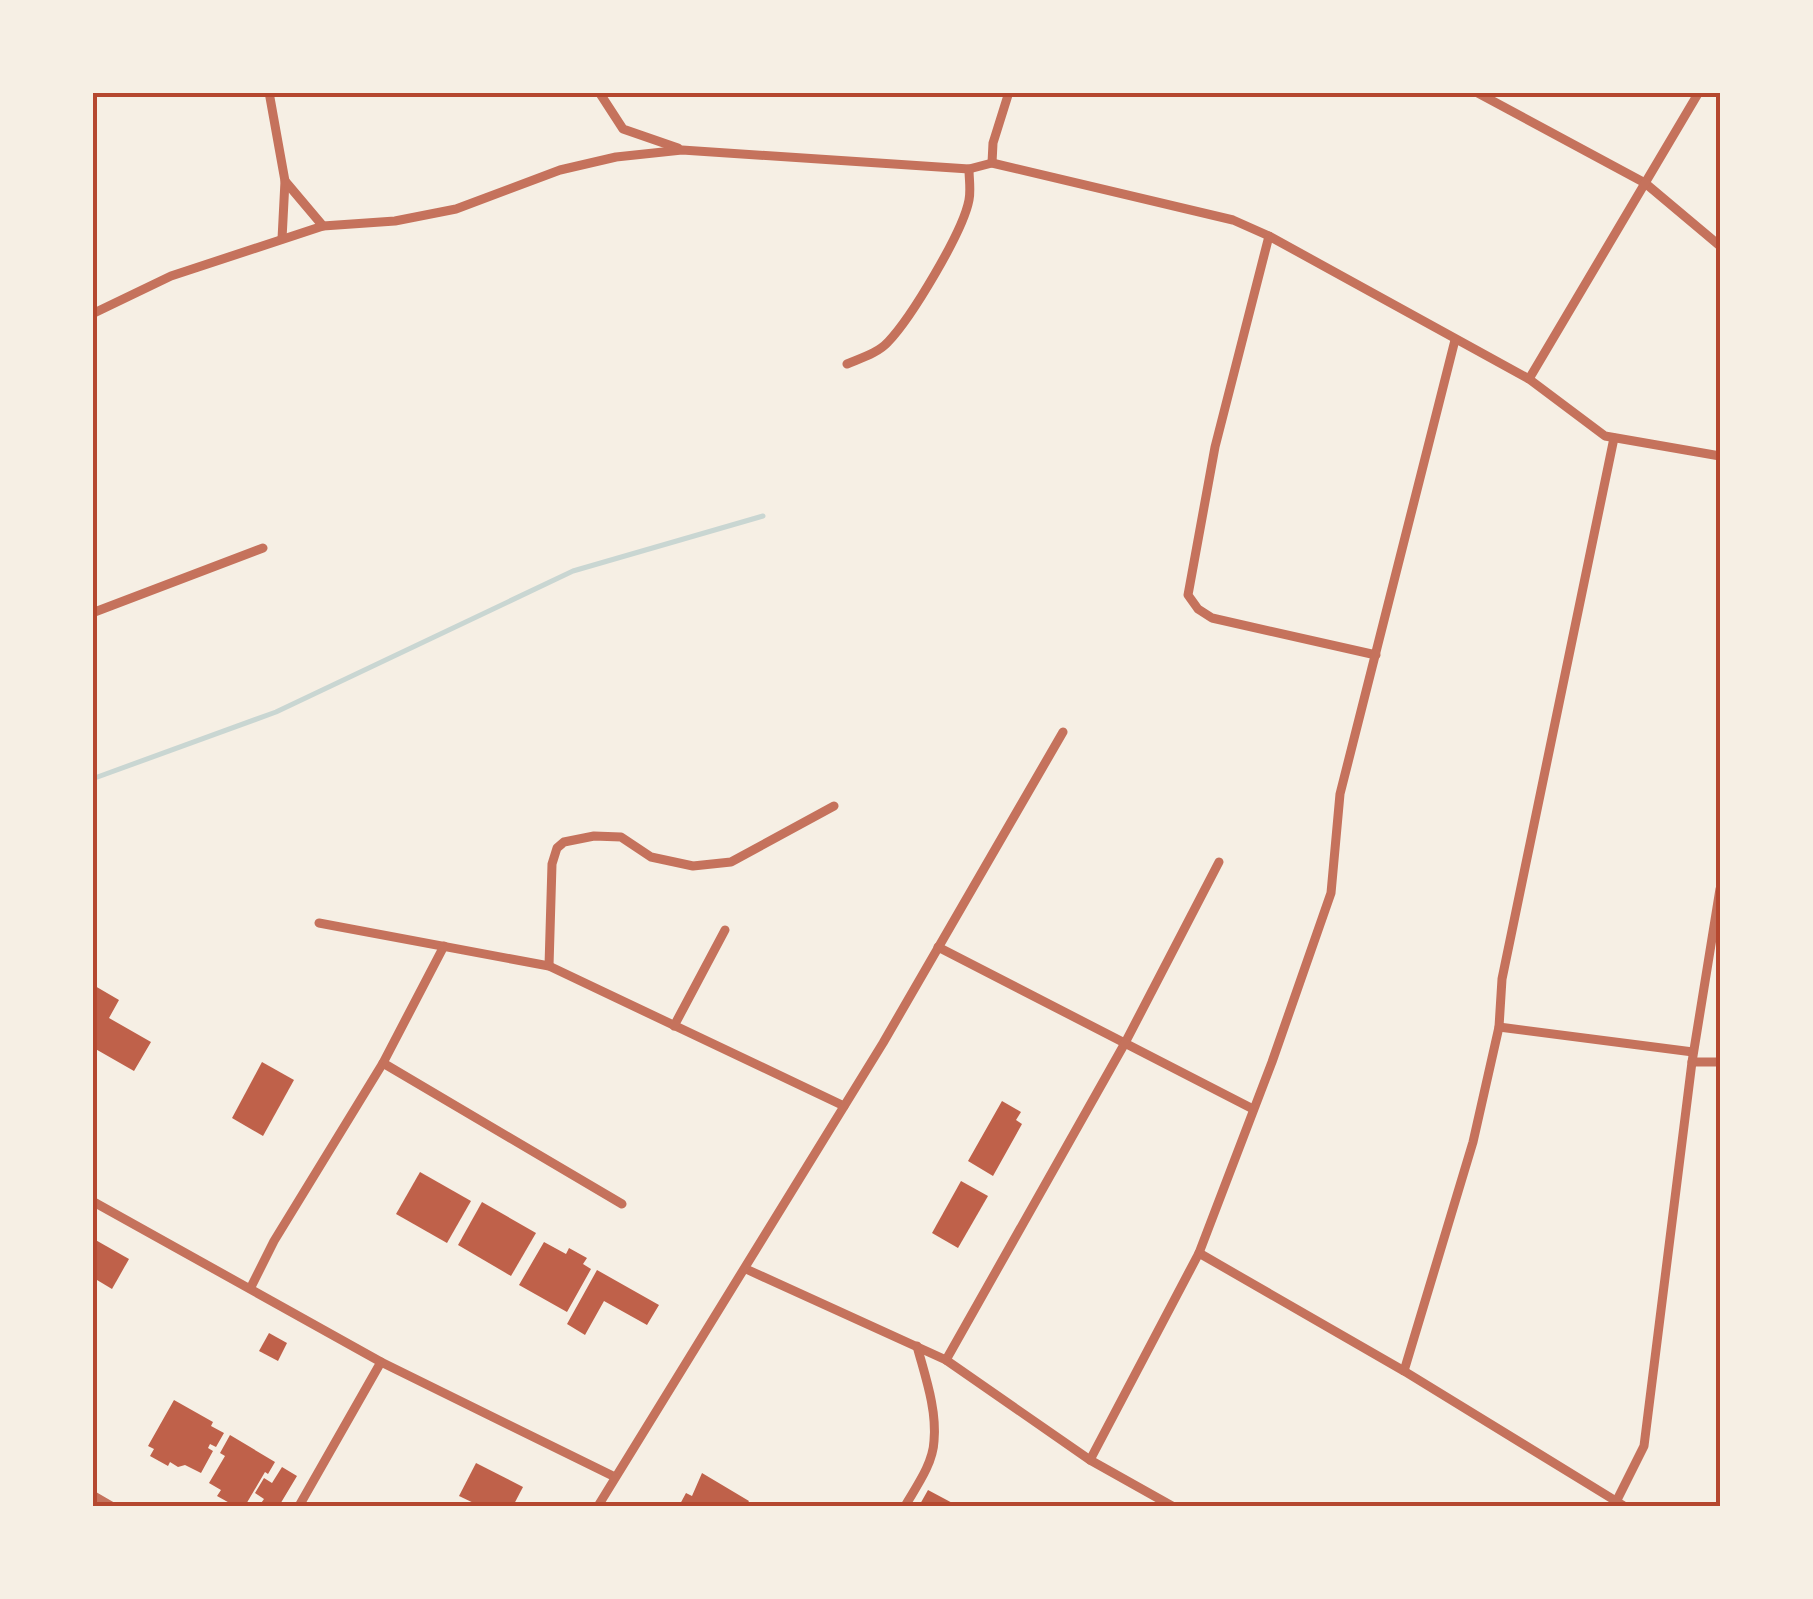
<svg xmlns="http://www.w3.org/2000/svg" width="1813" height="1599" viewBox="0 0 1813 1599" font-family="'Fira Sans',sans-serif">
<rect width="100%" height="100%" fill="#f6efe4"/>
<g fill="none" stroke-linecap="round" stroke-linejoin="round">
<polyline stroke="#c9d6d2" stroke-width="5" points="92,779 276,712 573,571 763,516"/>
</g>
<g fill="#bf614a">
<polygon points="95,986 119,1000 109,1018 151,1042 134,1071 92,1047"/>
<polygon points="262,1062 294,1080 263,1136 232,1118"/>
<polygon points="1002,1101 1021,1112 1016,1120 1022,1124 993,1176 968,1161"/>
<polygon points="420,1172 471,1201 447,1243 396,1214"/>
<polygon points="961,1181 988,1196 958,1248 932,1233"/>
<polygon points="482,1202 536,1233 511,1276 458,1245"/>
<polygon points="92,1238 129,1259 112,1289 92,1277"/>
<polygon points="544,1242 566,1254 569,1248 587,1258 583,1264 591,1269 567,1312 519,1285"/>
<polygon points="597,1270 659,1305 647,1325 604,1301 585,1335 567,1324"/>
<polygon points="269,1333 287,1343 278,1361 259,1351"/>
<polygon points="174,1400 213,1422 211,1426 224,1433 216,1447 210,1444 208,1448 213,1451 201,1473 185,1465 178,1467 170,1462 168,1466 150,1456 154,1449 148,1446"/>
<polygon points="230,1435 275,1462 268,1474 265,1472 245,1506 235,1506 217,1496 221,1490 209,1483 225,1456 220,1453"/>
<polygon points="476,1463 523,1487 513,1506 480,1506 459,1496"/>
<polygon points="282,1467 297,1476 279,1506 259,1506 264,1499 255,1493 264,1478 272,1483"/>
<polygon points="702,1473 749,1501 746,1506 679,1506 686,1493 692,1496"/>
<polygon points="928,1490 958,1506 919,1506"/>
</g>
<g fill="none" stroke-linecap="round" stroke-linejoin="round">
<g stroke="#c5725c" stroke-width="9">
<polyline points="269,92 285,181 282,239"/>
<polyline points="599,92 623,129 678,148"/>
<polyline points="1476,92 1645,183 1720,246"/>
<polyline points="992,163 993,143 1009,92"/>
<polyline points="285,181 323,226"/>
<polyline points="1269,236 1215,447 1188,595 1198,609 1212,618 1376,655"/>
<polyline points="92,314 171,276 323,226 395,221 456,209 560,170 616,157 682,150 969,169 992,163 1233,220 1269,236 1529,379 1605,436 1720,456"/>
<path d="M847 364C861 358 878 353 888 342 911 318 963 232 969 200 971 190 969 179 969 169"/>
<polyline points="1529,379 1699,92"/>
<polyline points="92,613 263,548"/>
<polyline points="319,923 549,966 844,1106"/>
<polyline points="938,947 1253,1109"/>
<polyline points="549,966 552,864 557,848 564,842 594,836 621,837 651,857 693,866 731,862 834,806"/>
<polyline points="674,1026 725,930"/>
<polyline points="1499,1027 1693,1052"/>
<polyline points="1692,1062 1720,1062"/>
<polyline points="383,1063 622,1204"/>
<polyline points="92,1201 381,1362 615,1477"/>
<polyline points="1199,1253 1404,1371 1624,1506"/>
<polyline points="746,1269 946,1360 1090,1460 1172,1506"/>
<polyline points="251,1287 274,1241 383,1063 444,946"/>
<polyline points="946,1360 1125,1043 1219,862"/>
<polyline points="1404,1371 1473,1142 1499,1027 1502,979 1614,438"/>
<polyline points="1090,1460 1199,1253 1272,1062 1331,893 1340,794 1455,340"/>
<polyline points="92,1495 111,1506"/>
<polyline points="299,1506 381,1362"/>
<polyline points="598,1506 883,1043 1063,732"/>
<path d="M905 1506C916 1487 933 1464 934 1441 937 1409 925 1376 917 1346"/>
<polyline points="1614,1506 1644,1446 1692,1062 1720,889"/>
</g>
</g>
<rect width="1813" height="1599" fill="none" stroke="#f6efe4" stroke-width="190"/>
<rect x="95" y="95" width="1623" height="1409" fill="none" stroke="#b5482f" stroke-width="4"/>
</svg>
